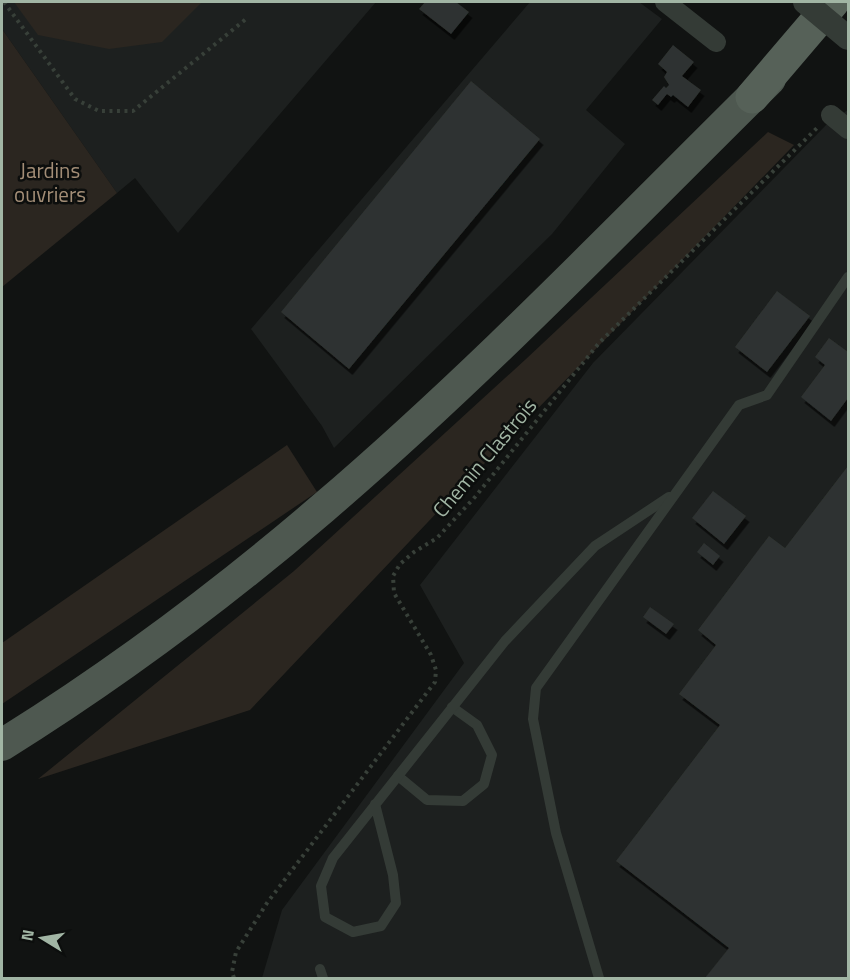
<svg xmlns="http://www.w3.org/2000/svg" width="850" height="980" viewBox="0 0 850 980" font-family="'Titillium Web',sans-serif">
<defs>
<filter id="shadow"><feDropShadow dx="3.5" dy="6" stdDeviation="0" flood-color="#0009"/></filter>
</defs>
<rect width="100%" height="100%" fill="#111312"/>
<g fill="#1d201f">
<polygon points="2,2 376,2 178,233 135,178 117,193 2,29"/>
<polygon points="530,2 639,2 662,19 586,110 625,144 552,234 334,448 322,426 251,329"/>
<polygon points="848,110 848,978 262,978 282,910 464,663 420,585 593,363 829,122"/>
</g>
<g fill="#2b2620">
<polygon points="14,2 202,2 162,42 109,49 38,35"/>
<polygon points="2,29 117,193 2,287"/>
<polygon points="768,132 794,145 445,504 250,710 38,779 294,571 526,359"/>
<polygon points="287,445 317,492 2,704 2,643"/>
</g>
<g fill="#2e3230" filter="url(#shadow)">
<polygon points="425,2 456,2 469,12 451,34 419,9"/>
<polygon points="673,45 694,62 682,76 701,90 688,107 673,95 671,97 667,94 658,105 652,100 664,86 666,88 669,85 664,77 667,72 658,64"/>
<polygon points="471,81 540,139 349,369 281,312"/>
<polygon points="777,291 810,316 767,372 735,347"/>
<polygon points="829,338 848,352 848,398 831,421 801,397 825,365 815,357"/>
<polygon points="848,466 848,978 705,978 729,948 616,861 720,725 679,694 716,645 698,630 769,536 785,548"/>
<polygon points="713,491 746,516 724,544 692,518"/>
<polygon points="704,543 720,556 713,565 697,552"/>
<polygon points="650,607 674,624 666,634 643,617"/>
</g>
<g fill="none" stroke-linecap="round" stroke-linejoin="round">
<g stroke="#384039" stroke-width="4" stroke-dasharray="3 4.5" stroke-linecap="butt">
<polyline points="4,2 75,99 99,111 133,111 246,19"/>
<polyline points="234,978 232,972 236,952 267,903 435,682 436,670 431,655 394,593 393,576 400,564 414,552 437,538 475,497 599,343 818,127"/>
</g>
<g stroke="#343b36" stroke-width="10">
<polyline points="398,776 427,800 463,801 484,784 492,755 477,725 452,707"/>
<polyline points="375,804 393,875 396,903 381,926 353,932 325,917 321,886 333,858 505,641 595,546 669,497"/>
<polyline points="320,969 323,978"/>
<polyline points="599,978 556,833 533,719 536,688 739,405 767,395 848,277"/>
</g>
<g stroke="#343b36" stroke-width="20">
<polyline points="665,2 716,42"/>
<polyline points="831,115 848,129"/>
</g>
<path stroke="#4e5850" stroke-width="32" d="M2 745C114 675 223 594 323 508 480 374 623 224 770 79"/>
<polyline stroke="#566158" stroke-width="33" points="752,97 833,2"/>
<polyline stroke="#343b36" stroke-width="24" points="805,2 848,38"/>
</g>
<g text-anchor="middle" stroke-width="5" stroke-linejoin="round" paint-order="stroke">
<g font-size="21" fill="#a28d76" stroke="#0c0e0d">
<text x="50" y="178">Jardins<tspan x="50" dy="24">ouvriers</tspan></text>
</g>
<g font-size="21" fill="#a1b5a4" stroke="#0c0e0d">
<text transform="translate(485 458) rotate(-50)" y="7">Chemin Clastrois</text>
</g>
</g>
<rect width="850" height="980" fill="none" stroke="#a1b5a4" stroke-width="6"/>
<g transform="translate(42 938) rotate(281)" stroke="#0c0e0d" stroke-width="4.5" paint-order="stroke">
<path d="M0-4.5L10 22L0 15L-10 22Z" fill="#a1b5a4"/>
<text y="-9" font-size="16" font-weight="bold" text-anchor="middle" fill="#a1b5a4">N</text>
</g>
</svg>
